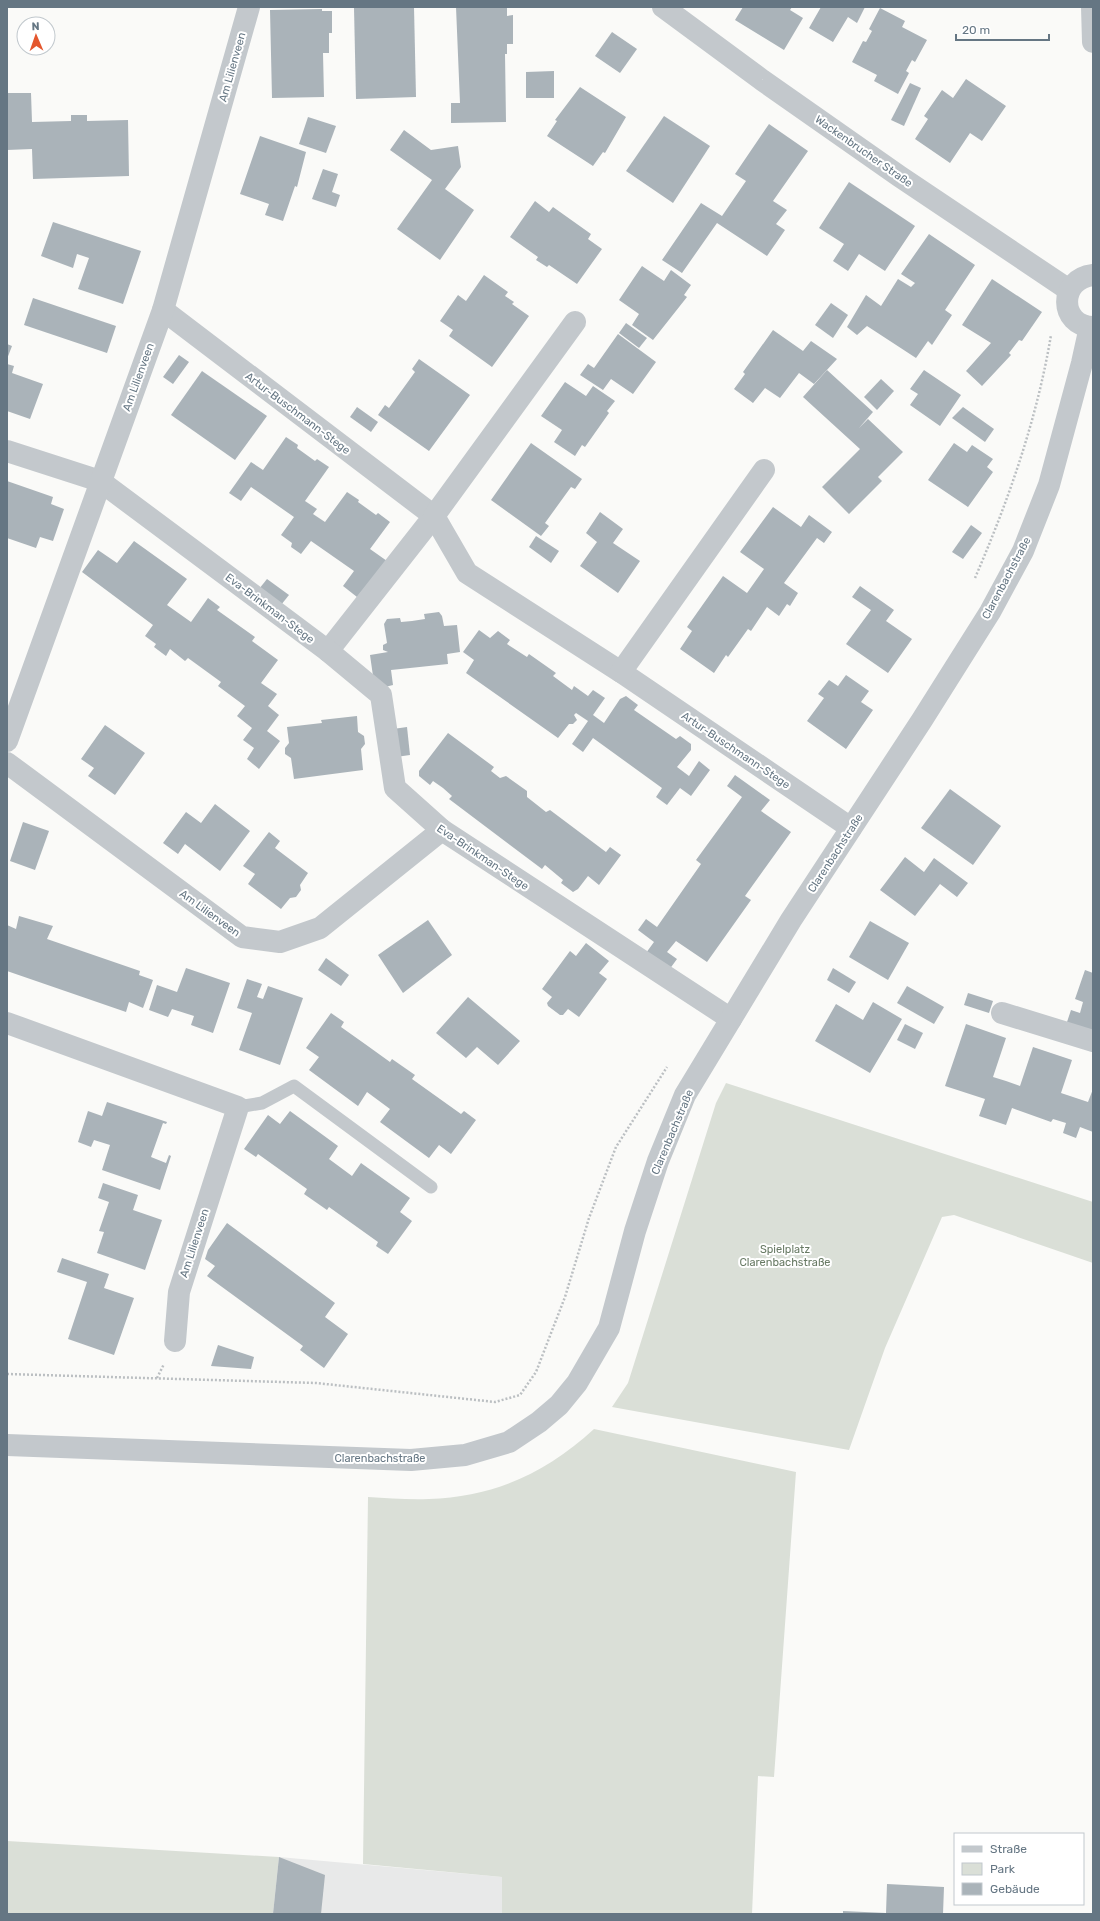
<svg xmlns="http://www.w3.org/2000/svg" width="1100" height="1921" viewBox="0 0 1100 1921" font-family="Rubik,sans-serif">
<rect width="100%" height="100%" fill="#fafaf8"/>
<polygon fill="#e8e9e9" points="279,1857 502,1877 502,1914 273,1914"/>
<g fill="#dadfd7">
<polygon points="726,1083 1093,1202 1093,1263 954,1215 942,1217 885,1348 849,1450 612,1407 628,1383 716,1103"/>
<path d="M594 1429 796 1472 774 1777 758 1776 752 1914H502V1877L363 1864 368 1497C388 1498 409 1500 429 1499 494 1497 546 1473 594 1429Z"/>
<polygon points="7,1841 279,1857 273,1914 7,1914"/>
</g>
<g fill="#aab3b9">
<polygon points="414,7 416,97 356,99 354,8"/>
<polygon points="456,7 507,7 507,16 513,15 513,44 507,44 507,54 505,54 506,122 451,123 451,103 460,103"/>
<polygon points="743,7 792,7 790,10 803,18 784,50 735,20"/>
<polygon points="821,7 865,7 857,23 848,17 833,42 809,28"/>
<polygon points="880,8 905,21 902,27 927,40 915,62 912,60 906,71 909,73 898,94 874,81 877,75 852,62 863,41 866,42 872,31 869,29"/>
<polygon points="322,9 322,11 332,11 332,33 329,33 329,53 323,53 324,97 272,98 270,10"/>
<polygon points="612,32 637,49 620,73 595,56"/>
<polygon points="554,71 554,98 526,98 526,72"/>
<polygon points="966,79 1006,106 982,141 970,133 950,163 915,139 928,119 924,116 942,90 953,98"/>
<polygon points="910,83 921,88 904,126 891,120"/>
<polygon points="580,87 626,117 605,153 603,152 593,166 547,136 557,121 555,120"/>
<polygon points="7,93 31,93 32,122 71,121 71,115 87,115 87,121 128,120 129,176 33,179 32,149 7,150"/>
<polygon points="664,116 710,146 673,203 626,171"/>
<polygon points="308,117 336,126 326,153 299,144"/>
<polygon points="769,124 808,151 773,201 787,210 776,224 785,230 767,256 717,223 682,273 662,260 701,203 722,216 746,181 735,174"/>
<polygon points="404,130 431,150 458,146 461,167 445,189 474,210 440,260 397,229 432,180 390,150"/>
<polygon points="260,136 306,152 297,187 295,186 283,221 265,215 269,204 240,194"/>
<polygon points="323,169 338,174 332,192 340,195 336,207 312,199"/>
<polygon points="849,182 915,226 885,271 859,254 848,271 833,261 844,244 819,228"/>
<polygon points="535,201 549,212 553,207 591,234 588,239 602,249 577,284 549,265 547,267 536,260 538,257 510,237"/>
<polygon points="53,222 141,251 123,304 78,289 89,258 77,254 73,268 41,256"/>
<polygon points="929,234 975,265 945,310 952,315 932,345 928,341 916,358 867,326 857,335 847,327 866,295 881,306 898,279 911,287 915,283 901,274"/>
<polygon points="642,266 664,281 671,270 691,285 684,295 687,297 653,340 632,325 639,314 619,300"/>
<polygon points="484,275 508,292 505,296 514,302 512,304 529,316 492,367 449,336 453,330 440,321 458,295 466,301"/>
<polygon points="992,279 1042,312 1022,341 1019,340 1009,353 1011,355 982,386 966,371 991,343 962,325"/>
<polygon points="33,298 116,326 107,353 24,325"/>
<polygon points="831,303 848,315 833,338 815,325"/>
<polygon points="626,323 647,338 639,348 619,333"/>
<polygon points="773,330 803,351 811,341 837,359 814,384 799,373 780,398 765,388 753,403 734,389 745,374 743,372"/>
<polygon points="618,334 656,362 633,394 611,379 603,390 580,375 588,364 594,368"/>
<polygon points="7,344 12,346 7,359"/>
<polygon points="179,355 189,362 173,384 163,377"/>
<polygon points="419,359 470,395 429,451 378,415 385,405 389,408 415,372 412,369"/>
<polygon points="7,364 14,366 12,373 43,384 30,419 7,411"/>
<polygon points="827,370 873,412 859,428 868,419 903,452 878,477 882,481 849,514 822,487 860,449 803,397"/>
<polygon points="924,370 961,395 940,426 910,405 918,394 910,389"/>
<polygon points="202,371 267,416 235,460 171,415"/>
<polygon points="881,379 894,391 877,410 864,397"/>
<polygon points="565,382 586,396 593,386 615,401 607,411 609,413 585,447 582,445 575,456 554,442 562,430 541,416"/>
<polygon points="357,407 378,422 371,432 350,417"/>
<polygon points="963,407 994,429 985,442 952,418"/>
<polygon points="286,437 298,445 297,448 315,461 317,459 329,467 305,501 317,509 313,514 325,522 347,492 359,500 358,502 376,515 378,513 390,522 370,549 387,561 357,597 343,586 354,571 311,541 301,554 291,547 292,543 281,535 294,517 251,487 241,501 229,493 251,462 263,470"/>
<polygon points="531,443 582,479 575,489 571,487 545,523 549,526 541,536 491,500"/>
<polygon points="954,443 967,452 972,445 993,459 987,467 993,472 968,507 928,480"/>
<polygon points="7,481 53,497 51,504 64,509 53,541 40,537 36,548 7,538"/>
<polygon points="773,507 801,527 809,515 832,532 824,543 817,538 784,583 798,593 790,606 787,604 779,616 767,607 751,631 748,629 728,657 726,655 714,673 680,649 692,631 687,627 723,576 747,593 764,569 740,552"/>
<polygon points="600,512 623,529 613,543 640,561 618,593 580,566 597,542 586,533"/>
<polygon points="971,525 982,533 963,559 952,552"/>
<polygon points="536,536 559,551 551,563 529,547"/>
<polygon points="134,541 187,579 167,605 191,622 208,598 220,607 217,610 255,637 252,641 278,660 261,683 277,694 268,706 279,715 267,731 280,741 259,769 247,759 254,748 243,740 252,728 237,716 245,706 218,686 221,682 188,658 185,661 170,649 166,656 154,647 156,644 145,636 153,625 82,572 98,550 117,563"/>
<polygon points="267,579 289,595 281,605 259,589"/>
<polygon points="860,586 894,610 886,621 912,639 888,673 846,644 871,610 852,597"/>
<polygon points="439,612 442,616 444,626 457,625 460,652 447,654 448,664 391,670 393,685 385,687 373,676 370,655 388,652 383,650 383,645 387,643 384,624 387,619 400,618 401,622 412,621 425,619 424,614"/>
<polygon points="479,630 490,638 498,631 510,640 507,644 527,657 529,654 556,673 553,676 572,690 574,686 588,696 593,690 605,698 593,715 604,723 620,699 626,696 638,705 634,710 676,739 680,736 691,744 691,750 677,767 689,776 699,761 710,770 691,796 680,788 667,805 656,797 662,788 593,738 583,752 572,744 588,721 576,713 574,715 577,720 573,724 569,724 558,738 466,673 474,660 463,652"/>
<polygon points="846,675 869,691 861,702 873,710 846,749 807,721 824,698 818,694 829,680 838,686"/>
<polygon points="357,716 358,732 364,736 365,744 361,749 363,770 294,779 291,758 285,754 285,748 289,743 287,727 322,723 321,720"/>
<polygon points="105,725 145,753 115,795 88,776 94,768 81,759"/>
<polygon points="407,727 410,755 396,757 393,729"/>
<polygon points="448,733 494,767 491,771 500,778 506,776 527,791 527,797 546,812 550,810 606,852 610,847 621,855 599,885 588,876 578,889 573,892 561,883 563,880 545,865 542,869 449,799 452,796 443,788 433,781 430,785 419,776 419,771"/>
<polygon points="735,775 770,800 761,811 791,832 745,896 751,900 707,962 676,941 667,952 677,959 669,970 646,953 654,942 638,930 646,919 657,927 701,864 696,860 742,797 727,786"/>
<polygon points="950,789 1001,826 973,865 921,828"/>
<polygon points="215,804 250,831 220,871 185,844 178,854 163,843 186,812 201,823"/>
<polygon points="23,822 49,831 35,870 10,861"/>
<polygon points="269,832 280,841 275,848 308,873 300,885 301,890 296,897 290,898 281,909 248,884 255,874 243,866"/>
<polygon points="905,857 924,872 934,858 968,883 957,897 940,884 915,916 880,890"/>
<polygon points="19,916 53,926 47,939 140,971 139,975 153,980 143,1008 129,1002 126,1012 7,971 7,925 16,929"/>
<polygon points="428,920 452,955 403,993 378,955"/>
<polygon points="870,921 909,943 888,980 849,957"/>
<polygon points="586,943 609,961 599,973 607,979 579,1017 568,1009 563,1015 560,1015 548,1006 547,1003 552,997 542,989 570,951 576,956"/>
<polygon points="326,958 349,975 341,986 318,970"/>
<polygon points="186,968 230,983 213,1033 191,1025 194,1016 172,1009 168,1017 149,1010 157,985 177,992"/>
<polygon points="833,968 856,982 849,993 827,980"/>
<polygon points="1085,970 1093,973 1093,1032 1066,1025 1071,1010 1080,1013 1083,1002 1075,999"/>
<polygon points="247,979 262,984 257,997 263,999 268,986 303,998 280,1065 239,1050 252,1013 237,1008"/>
<polygon points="907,986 944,1007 934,1024 897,1003"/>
<polygon points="968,993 993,1001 989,1013 964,1005"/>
<polygon points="468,997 520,1041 498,1065 477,1047 466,1058 436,1033"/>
<polygon points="873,1002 902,1019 870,1073 815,1041 836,1004 863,1020"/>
<polygon points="331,1013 344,1022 341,1027 365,1044 390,1062 392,1059 415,1075 412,1079 461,1114 464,1111 476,1120 451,1154 439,1145 429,1158 380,1122 390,1109 367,1092 358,1106 309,1070 319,1057 306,1048"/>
<polygon points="905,1024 923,1033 915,1049 897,1040"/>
<polygon points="966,1024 1006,1038 993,1077 1006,1081 1020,1086 1033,1047 1072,1060 1061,1093 1088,1102 1093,1089 1093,1132 1080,1127 1076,1138 1063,1133 1066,1123 1053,1119 1051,1122 1012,1108 1006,1125 979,1116 985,1099 945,1086"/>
<polygon points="107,1102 167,1122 166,1124 163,1123 151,1157 166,1163 169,1155 171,1156 160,1190 102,1170 110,1145 94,1140 91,1147 78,1142 88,1111 102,1116"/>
<polygon points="290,1111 338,1146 329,1159 352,1176 361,1163 410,1198 400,1212 412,1221 388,1254 376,1246 378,1242 329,1207 327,1210 304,1194 307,1189 258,1154 256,1157 244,1149 268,1115 280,1124"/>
<polygon points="103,1183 138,1195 133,1210 162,1220 145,1270 97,1253 104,1232 99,1231 109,1202 98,1198"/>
<polygon points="227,1223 335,1303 325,1317 348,1334 324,1368 300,1350 303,1346 207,1276 215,1266 205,1259 208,1250"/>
<polygon points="62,1258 109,1274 104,1288 134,1298 114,1355 68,1339 87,1282 57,1272"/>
<polygon points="218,1345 254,1357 251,1369 211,1366"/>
<polygon points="279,1857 325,1875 321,1914 273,1914"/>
<polygon points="887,1884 944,1887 943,1914 843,1914 843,1911 886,1913"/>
</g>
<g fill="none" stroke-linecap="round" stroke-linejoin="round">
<g stroke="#bbbfc2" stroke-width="2.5" stroke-dasharray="2 2" stroke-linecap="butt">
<path d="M975 578C1009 499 1037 419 1051 335"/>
<polyline points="7,1374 316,1383 495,1402 520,1395 536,1372 565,1297 589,1218 616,1147 667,1067"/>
<polyline points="157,1378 164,1364"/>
</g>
<polyline stroke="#c3c8cc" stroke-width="13" points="238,1107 262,1103 294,1086 431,1187"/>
<g stroke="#c3c8cc" stroke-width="22">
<polyline points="663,7 762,80 899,176 1069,290"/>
<polyline points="1092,7 1093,42"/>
<path d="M1093 275C1058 279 1059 326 1093 327"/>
<polyline points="163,310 434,516 328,651"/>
<polyline points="575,322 434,516 467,573 621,672 851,828"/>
<polyline points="7,451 100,481 328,651 381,695 395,788 442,830 731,1019"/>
<polyline points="621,672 764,470"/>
<polyline points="7,741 163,310 249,7"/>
<polyline points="7,763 242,937 280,942 320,928 442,830"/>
<polyline points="1002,1013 1093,1041"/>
<polyline points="7,1023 238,1107 179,1292 175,1341"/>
<polyline points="7,1445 411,1460 465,1455 509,1442 539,1422 559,1405 577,1383 609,1328 635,1231 658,1161 685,1095 791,920 922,720 990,612 1023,551 1049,485 1082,363 1090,327"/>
</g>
</g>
<g text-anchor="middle" stroke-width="4" stroke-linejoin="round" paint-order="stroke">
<g font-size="11" fill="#657683" stroke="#fff">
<text transform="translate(232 67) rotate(-74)" y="4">Am Lilienveen</text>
<text transform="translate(864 151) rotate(35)" y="4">Wackenbrucher Straße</text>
<text transform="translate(138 377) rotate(-70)" y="4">Am Lilienveen</text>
<text transform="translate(298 413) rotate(37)" y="4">Artur-Buschmann-Stege</text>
<text transform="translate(1006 578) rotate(-62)" y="4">Clarenbachstraße</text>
<text transform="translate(270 608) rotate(37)" y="4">Eva-Brinkman-Stege</text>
<text transform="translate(736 750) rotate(34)" y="4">Artur-Buschmann-Stege</text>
<text transform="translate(835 853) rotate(-57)" y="4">Clarenbachstraße</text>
<text transform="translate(483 857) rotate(34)" y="4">Eva-Brinkman-Stege</text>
<text transform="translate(210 913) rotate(36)" y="4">Am Lilienveen</text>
<text transform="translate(672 1132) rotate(-67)" y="4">Clarenbachstraße</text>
<text transform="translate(194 1243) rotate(-72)" y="4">Am Lilienveen</text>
<text x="380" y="1462">Clarenbachstraße</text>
</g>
<g font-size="11" fill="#687a64" stroke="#fff">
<text x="785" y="1253">Spielplatz<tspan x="785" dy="13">Clarenbachstraße</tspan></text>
</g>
</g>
<rect width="1100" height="1921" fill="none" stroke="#657683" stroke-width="16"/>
<rect x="954" y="1833" width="130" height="72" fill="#ffffff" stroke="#c1c8cd"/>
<rect x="962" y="1846" width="20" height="6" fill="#c3c8cc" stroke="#c1c8cd"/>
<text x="990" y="1853" font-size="12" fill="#657683">Straße</text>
<rect x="962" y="1863" width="20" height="12" fill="#dadfd7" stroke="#c1c8cd"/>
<text x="990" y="1873" font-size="12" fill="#657683">Park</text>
<rect x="962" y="1883" width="20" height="12" fill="#aab3b9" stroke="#c1c8cd"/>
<text x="990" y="1893" font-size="12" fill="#657683">Gebäude</text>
<g transform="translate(36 36) rotate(358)"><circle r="19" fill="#ffffff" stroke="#c1c8cd"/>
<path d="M0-3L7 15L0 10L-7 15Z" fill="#e4572e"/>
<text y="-6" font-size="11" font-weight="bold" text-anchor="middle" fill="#657683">N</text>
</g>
<path d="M956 34v6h93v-6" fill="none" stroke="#657683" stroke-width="2"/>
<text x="962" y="34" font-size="12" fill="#657683" stroke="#ffffff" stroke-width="3" paint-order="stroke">20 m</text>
</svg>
